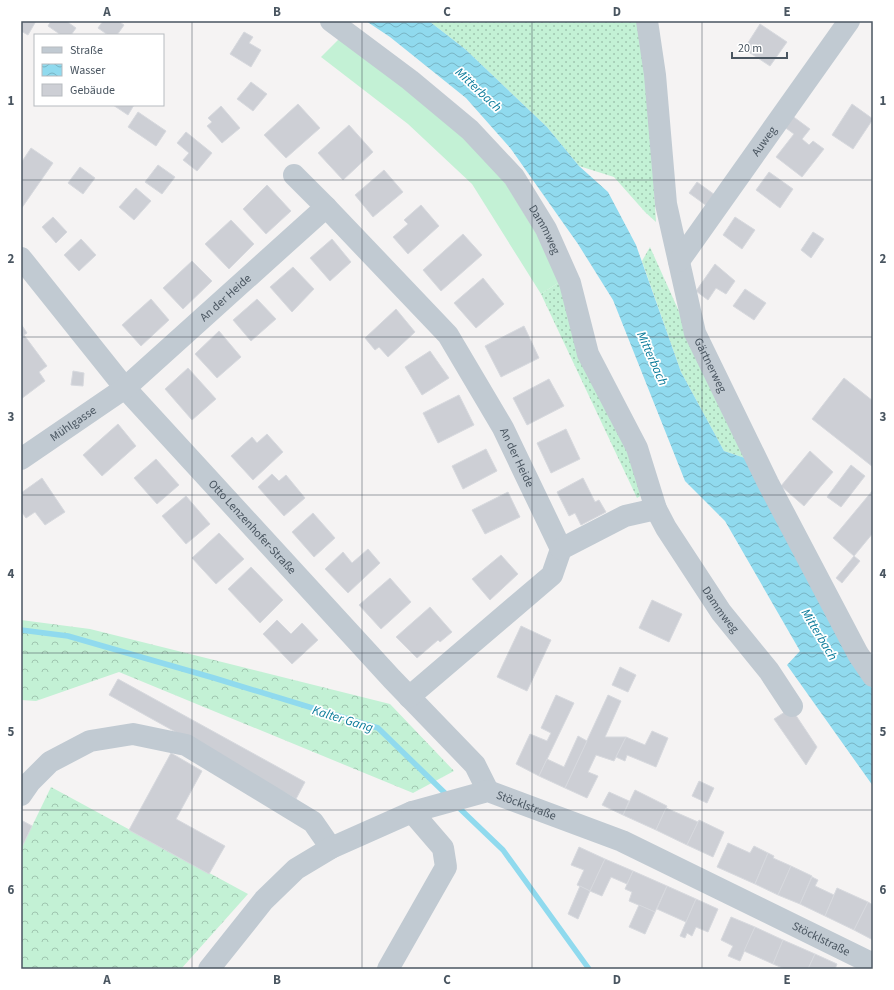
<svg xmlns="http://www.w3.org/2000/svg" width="894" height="990" viewBox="0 0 894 990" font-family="'Source Sans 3',sans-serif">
<defs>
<pattern id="grass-dots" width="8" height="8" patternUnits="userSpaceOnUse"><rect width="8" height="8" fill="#c3f1d5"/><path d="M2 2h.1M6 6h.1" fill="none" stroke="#a0c6b0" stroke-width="1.8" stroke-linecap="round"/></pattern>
<pattern id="forest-crowns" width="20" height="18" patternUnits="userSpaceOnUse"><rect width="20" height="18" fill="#c3f1d5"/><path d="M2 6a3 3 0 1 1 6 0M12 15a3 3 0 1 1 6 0" fill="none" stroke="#a0c6b0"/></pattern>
<pattern id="water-waves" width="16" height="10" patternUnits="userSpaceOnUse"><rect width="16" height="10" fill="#90daee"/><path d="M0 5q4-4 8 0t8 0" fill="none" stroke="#78b4c4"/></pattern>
</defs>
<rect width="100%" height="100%" fill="#f5f3f3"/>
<g fill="url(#grass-dots)">
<polygon points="429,21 638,21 646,47 656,222 645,212 614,177 579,166 547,127 465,49"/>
<polygon points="650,247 745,458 724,451 681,372 642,261"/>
<polygon points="564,279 645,493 637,498 541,294"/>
</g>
<g fill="url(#forest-crowns)">
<polygon points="21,620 90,629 390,704 454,771 413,793 119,672 36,701 21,700"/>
<polygon points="51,787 248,894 181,969 21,969 21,849"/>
</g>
<polygon fill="#c3f1d5" points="343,35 489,156 564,279 541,294 472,184 408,124 321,57"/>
<polygon fill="url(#water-waves)" points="366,21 429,21 465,49 547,127 579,166 608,192 636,245 681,372 724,451 745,458 826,608 873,690 873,786 787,665 800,651 725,521 685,481 613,300 578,244 511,149 466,98 390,37"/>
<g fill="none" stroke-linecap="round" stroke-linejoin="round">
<g stroke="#90daee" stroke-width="5.5">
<polyline points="21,630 68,636 214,678 378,728 449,797"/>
<polyline points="456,805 503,850 589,969"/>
</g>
</g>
<g fill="#cdcfd5" stroke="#d7d9de">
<polygon points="21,21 36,21 28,35 21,31"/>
<polygon points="51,21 66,21 76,28 71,35 61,35 48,26"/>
<polygon points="103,21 118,21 124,25 117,35 108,35 98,28"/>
<polygon points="760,24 787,42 770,66 744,49"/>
<polygon points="244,32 253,37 249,43 261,50 251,67 230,54"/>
<polygon points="251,82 267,94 253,111 237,99"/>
<polygon points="298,104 320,128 286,158 264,135"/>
<polygon points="852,104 873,119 853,149 832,135"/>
<polygon points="113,105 134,105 128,115"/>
<polygon points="221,106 240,128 222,143 207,126 212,122 208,118"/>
<polygon points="138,112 166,131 156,146 128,127"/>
<polygon points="791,115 810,129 802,139 809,145 813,141 824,149 802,177 776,157 794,134 783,126"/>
<polygon points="349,125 373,152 343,180 318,153"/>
<polygon points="186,132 212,153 197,171 183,160 189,153 177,143"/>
<polygon points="31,148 53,163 21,209 21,163"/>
<polygon points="158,165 175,177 162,194 145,182"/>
<polygon points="80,167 95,178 83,194 68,183"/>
<polygon points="384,170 403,192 373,217 355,195"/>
<polygon points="769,172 793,189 780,208 756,190"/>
<polygon points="697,182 715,195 707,206 689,193"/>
<polygon points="267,185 291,211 266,234 243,209"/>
<polygon points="136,188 151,201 134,220 119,207"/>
<polygon points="421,205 439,226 408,254 393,237 408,224 404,220"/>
<polygon points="53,217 67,232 56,243 42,227"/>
<polygon points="735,217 755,230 742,249 723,235"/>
<polygon points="231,220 254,244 229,269 205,244"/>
<polygon points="813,232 824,239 811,258 801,250"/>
<polygon points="463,234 482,255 441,291 423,270"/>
<polygon points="81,239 96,255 79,271 64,255"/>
<polygon points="332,239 351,262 330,281 310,258"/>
<polygon points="192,261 212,281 183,309 163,288"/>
<polygon points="715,264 735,281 726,294 716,288 708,300 696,291"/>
<polygon points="293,267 314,289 292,312 270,287"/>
<polygon points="483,278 504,304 476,328 454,303"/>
<polygon points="745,289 766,303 754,320 733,306"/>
<polygon points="151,299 169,320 141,346 122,325"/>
<polygon points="257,299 276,319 251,341 233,320"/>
<polygon points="396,309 415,332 388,357 379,347 375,350 365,338"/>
<polygon points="21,324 27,333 24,335 47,366 39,372 45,381 21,399"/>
<polygon points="524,326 539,358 501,377 485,346"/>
<polygon points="219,331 241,357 217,378 195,354"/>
<polygon points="430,351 449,378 422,395 405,367"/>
<polygon points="188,368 216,399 192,420 165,389"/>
<polygon points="73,371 84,373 83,386 71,385"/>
<polygon points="844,378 873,401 873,467 812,419"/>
<polygon points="549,379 564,406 527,425 513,398"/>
<polygon points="459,395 474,425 438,443 423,413"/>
<polygon points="118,424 136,446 102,476 83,455"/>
<polygon points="566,429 580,459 551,473 537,443"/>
<polygon points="267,434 283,452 253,480 231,456 252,437 257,443"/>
<polygon points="486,449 497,471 463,489 452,466"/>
<polygon points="810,451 833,472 804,506 781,486"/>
<polygon points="156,459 179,485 157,504 134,478"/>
<polygon points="851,465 865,476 841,507 827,497"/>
<polygon points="272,474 279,481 286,475 305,498 284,516 258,487"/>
<polygon points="42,478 65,512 45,525 35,512 26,518 21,511 21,493"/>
<polygon points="583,478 595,502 599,500 606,512 581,525 575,513 569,516 557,492"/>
<polygon points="873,490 873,533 854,556 833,538"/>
<polygon points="508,492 520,517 485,534 472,510"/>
<polygon points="186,496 210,524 186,544 162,516"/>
<polygon points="313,513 335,538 314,557 292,532"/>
<polygon points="219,533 244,559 216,584 192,558"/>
<polygon points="368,549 380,563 348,593 325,569 343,552 352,563"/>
<polygon points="501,555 518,574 490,600 472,579"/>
<polygon points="854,556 860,561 842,583 836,578"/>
<polygon points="251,567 283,600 260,623 228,589"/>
<polygon points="390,578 411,602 381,629 359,605"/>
<polygon points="652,600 682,614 669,642 639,628"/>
<polygon points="430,607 452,632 440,642 438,640 417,658 396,637"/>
<polygon points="277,620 291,634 302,623 318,640 292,664 263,634"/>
<polygon points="521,626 551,640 527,691 497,677"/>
<polygon points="620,667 636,675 628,692 612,685"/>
<polygon points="118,679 305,782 296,799 109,695"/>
<polygon points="556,695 574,703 539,776 516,764 530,734 547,741 551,733 541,728"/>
<polygon points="608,695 621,701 605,737 626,737 614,761 596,755 588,772 598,776 587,798 565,788"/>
<polygon points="791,708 817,747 806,765 774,719"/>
<polygon points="652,731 668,738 656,767 627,755 625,761 616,757 626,737 645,745"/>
<polygon points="578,736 587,741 565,788 539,776 547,759 564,767"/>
<polygon points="171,753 202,771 176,819 225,846 209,874 129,830"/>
<polygon points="699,781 714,788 707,803 692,796"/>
<polygon points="635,790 667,806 656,830 623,815"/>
<polygon points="609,792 629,801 623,815 602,805"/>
<polygon points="666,808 698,822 687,845 656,830"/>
<polygon points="21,820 32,826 21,849"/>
<polygon points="699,820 724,832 713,857 687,845"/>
<polygon points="728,843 750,853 754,846 768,853 755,884 717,867"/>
<polygon points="579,847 605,859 590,891 577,885 584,870 571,865"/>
<polygon points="768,853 774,856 773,858 791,866 778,895 755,884"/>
<polygon points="605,859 633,871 627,884 611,877 602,896 590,891"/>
<polygon points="791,866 812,876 800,904 778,895"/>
<polygon points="633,871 667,886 655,912 629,901 632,892 625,889"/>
<polygon points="812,877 818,880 815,886 834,895 825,916 800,904"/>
<polygon points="580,886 590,891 578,919 568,914"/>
<polygon points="667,886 696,899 686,922 657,909"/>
<polygon points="837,888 868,902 854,930 825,916"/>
<polygon points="696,899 718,909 708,932 696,927 692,936 687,933 685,938 680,936"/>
<polygon points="868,902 873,905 873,940 854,930"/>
<polygon points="639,905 655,912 645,934 629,927"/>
<polygon points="731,917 755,927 740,961 728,956 733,946 721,940"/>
<polygon points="755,927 783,940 773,964 744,951"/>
<polygon points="783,940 815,954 808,969 785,969 773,964"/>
<polygon points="815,954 837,964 835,969 808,969"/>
</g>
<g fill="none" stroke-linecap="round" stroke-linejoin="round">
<g stroke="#c1cad2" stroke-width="22">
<path id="s1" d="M331 21 410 80 470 130 514 177 546 229 570 283 588 354 637 448 656 509 666 528 721 612 769 671 792 706"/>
<path id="s2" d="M647 21 655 75 666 204 695 333 768 483 858 654 873 676"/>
<polyline points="294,175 326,207"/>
<path id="s3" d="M21 258 125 388 392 679 475 765 488 791"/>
<path id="s4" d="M679 261 849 21"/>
<path id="s5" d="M21 459 125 388 326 207 448 335 503 428 561 549 552 575 409 697"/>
<polyline points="561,549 625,516 656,509"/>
<polyline points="21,795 30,782 50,762 90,741 133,734 186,745 313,822 331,848"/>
<path id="s6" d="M209 969 264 900 296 869 331 848 412 812 488 791 622 841 873 964"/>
<polyline points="388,969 446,867 443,848 412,812"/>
</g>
</g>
<path fill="none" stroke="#4a5661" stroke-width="1" stroke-opacity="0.55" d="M192 21V969M362 21V969M532 21V969M702 21V969M21 180H873M21 337H873M21 495H873M21 653H873M21 810H873"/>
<g text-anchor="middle" stroke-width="3.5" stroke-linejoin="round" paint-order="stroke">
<g font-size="12" fill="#4a5661" stroke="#fff">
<text dy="4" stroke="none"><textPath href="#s4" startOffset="147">Auweg</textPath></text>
<text dy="4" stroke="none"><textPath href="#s1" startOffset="302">Dammweg</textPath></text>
<text dy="4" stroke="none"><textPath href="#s5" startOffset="261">An der Heide</textPath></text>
<text dy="4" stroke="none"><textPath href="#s2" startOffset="352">Gärtnerweg</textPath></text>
<text dy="4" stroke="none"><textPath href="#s5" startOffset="63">Mühlgasse</textPath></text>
<text dy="4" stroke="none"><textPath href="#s5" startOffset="714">An der Heide</textPath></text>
<text dy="4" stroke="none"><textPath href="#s3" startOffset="355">Otto Lenzenhofer-Straße</textPath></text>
<text dy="4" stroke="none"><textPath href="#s1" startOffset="724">Dammweg</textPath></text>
<text dy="4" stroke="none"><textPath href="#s6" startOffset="382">Stöcklstraße</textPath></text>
<text dy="4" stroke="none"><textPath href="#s6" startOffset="706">Stöcklstraße</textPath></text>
</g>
<g font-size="13" font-style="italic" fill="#0c7c9b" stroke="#fff">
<text transform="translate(479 89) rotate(43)" y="5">Mitterbach</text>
<text transform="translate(653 358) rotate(66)" y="5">Mitterbach</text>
<text transform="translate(820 634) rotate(59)" y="5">Mitterbach</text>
<text transform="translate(343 718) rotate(17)" y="5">Kalter Gang</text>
</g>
</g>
<rect width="894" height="990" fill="none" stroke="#ffffff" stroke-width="44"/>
<rect x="34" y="34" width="130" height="72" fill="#ffffff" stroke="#b7bbc0"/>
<rect x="42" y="47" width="20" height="6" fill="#c1cad2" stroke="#b7bbc0"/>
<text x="70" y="54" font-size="12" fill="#4a5661">Straße</text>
<rect x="42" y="64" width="20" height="12" fill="url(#water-waves)" stroke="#b7bbc0"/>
<text x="70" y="74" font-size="12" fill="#4a5661">Wasser</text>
<rect x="42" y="84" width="20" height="12" fill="#cdcfd5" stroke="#b7bbc0"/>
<text x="70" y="94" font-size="12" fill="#4a5661">Gebäude</text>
<path d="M732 52v6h55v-6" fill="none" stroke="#4a5661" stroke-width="2"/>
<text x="738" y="52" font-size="12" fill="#4a5661" stroke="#ffffff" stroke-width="3" paint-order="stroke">20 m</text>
<rect x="22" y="22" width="850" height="946" fill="none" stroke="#4a5661" stroke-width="1.5"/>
<g font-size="13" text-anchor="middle" font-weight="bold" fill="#4a5661">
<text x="107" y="16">A</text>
<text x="277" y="16">B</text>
<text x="447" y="16">C</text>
<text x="617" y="16">D</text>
<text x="787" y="16">E</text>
<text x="11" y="105">1</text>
<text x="883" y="105">1</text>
<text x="11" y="263">2</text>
<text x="883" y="263">2</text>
<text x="11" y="421">3</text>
<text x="883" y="421">3</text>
<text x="11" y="578">4</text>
<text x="883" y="578">4</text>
<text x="11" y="736">5</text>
<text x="883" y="736">5</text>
<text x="11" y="894">6</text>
<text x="883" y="894">6</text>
<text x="107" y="984">A</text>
<text x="277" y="984">B</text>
<text x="447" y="984">C</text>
<text x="617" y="984">D</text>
<text x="787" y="984">E</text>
</g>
</svg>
